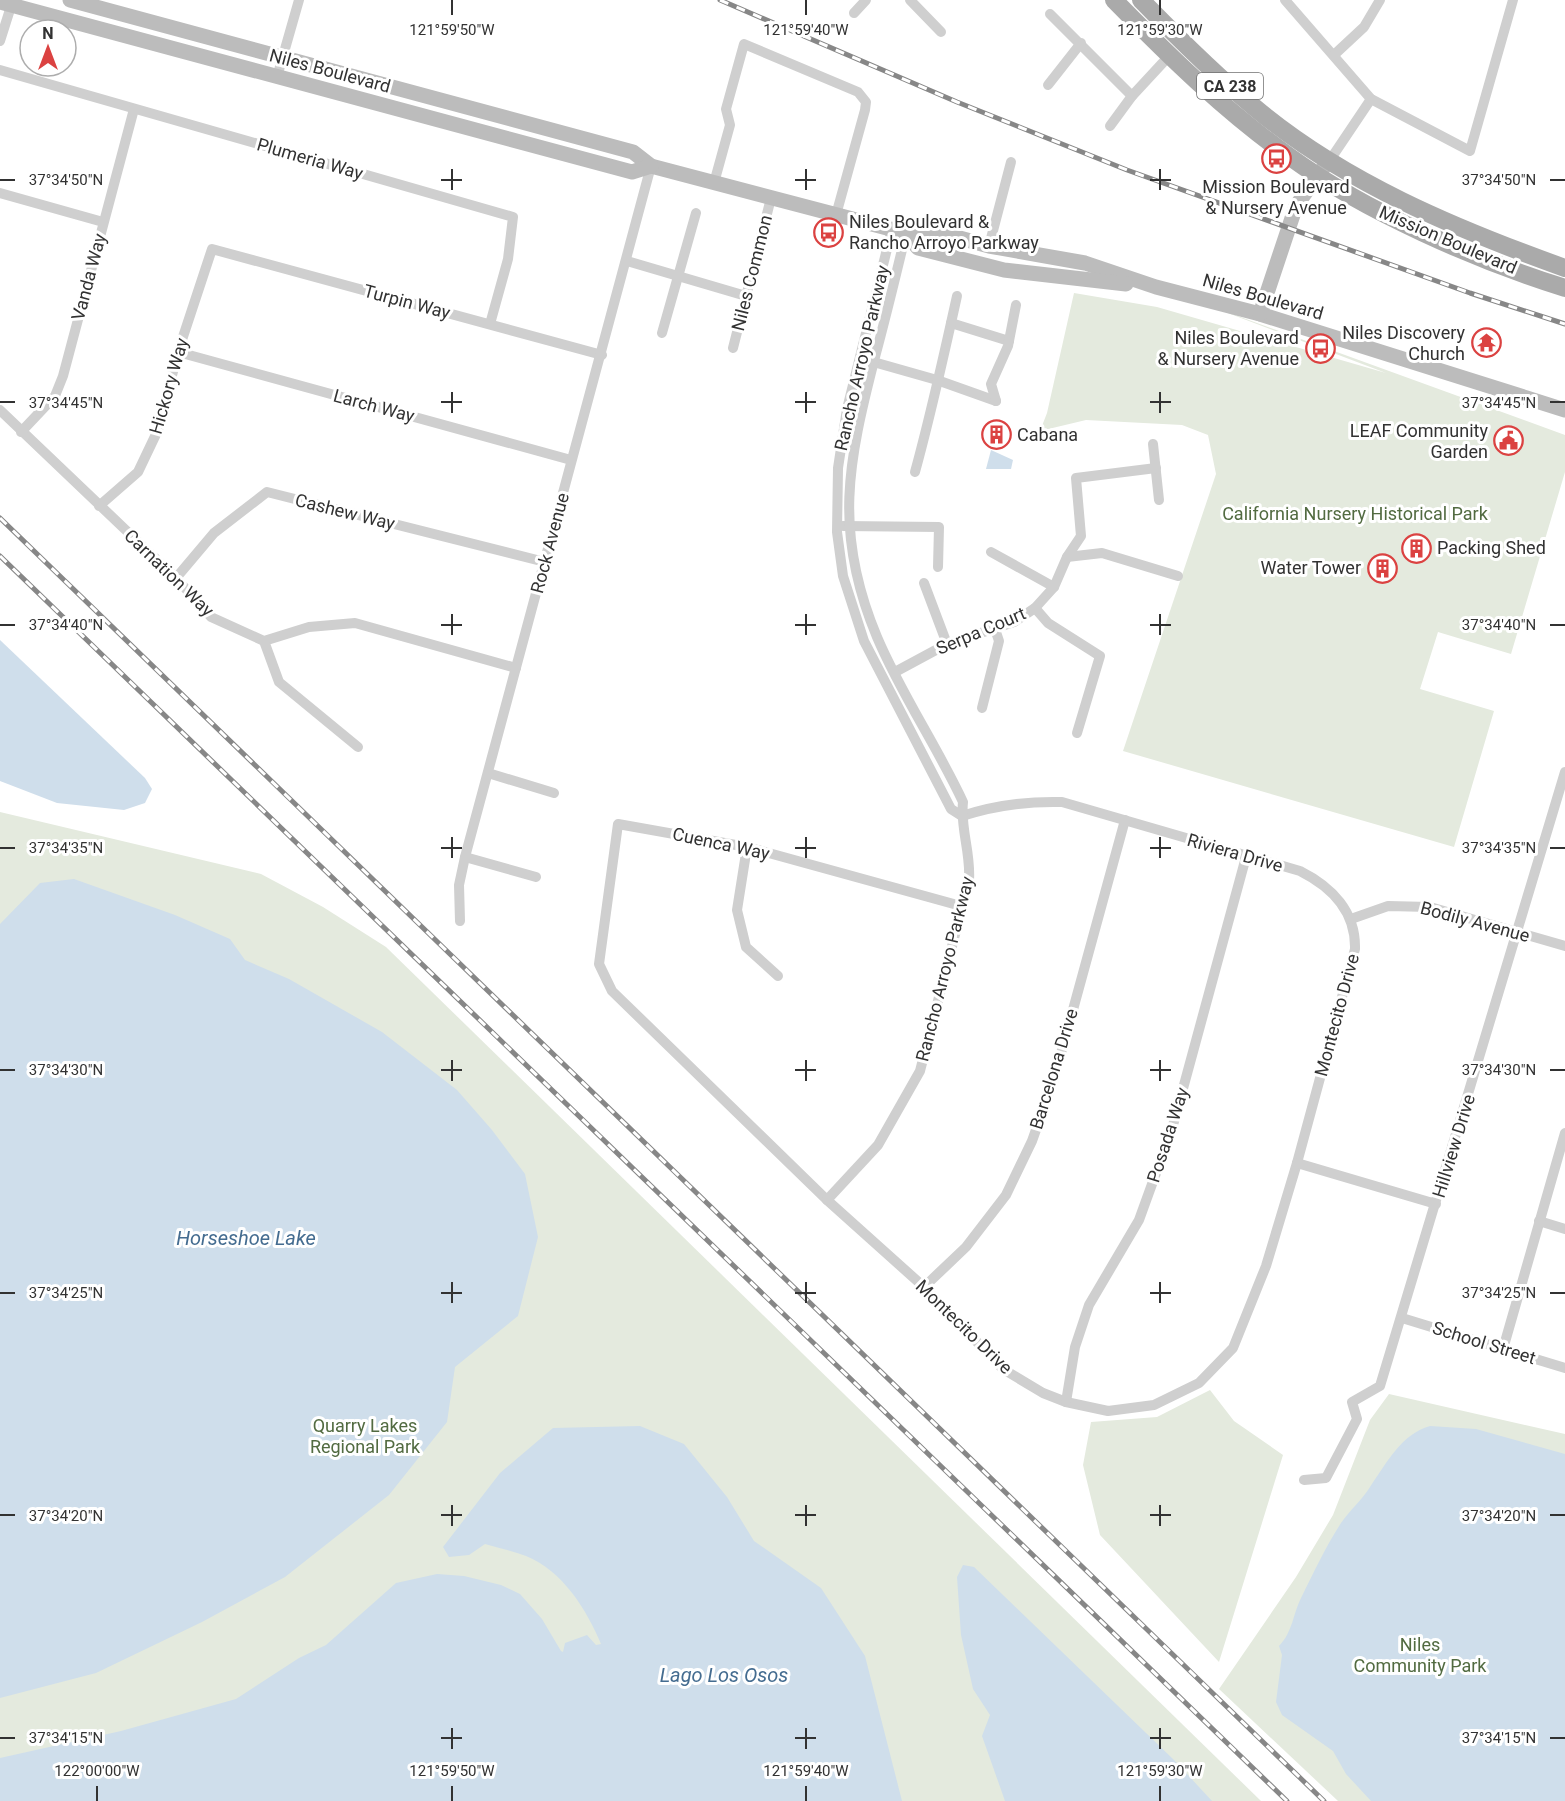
<svg xmlns="http://www.w3.org/2000/svg" width="1565" height="1801" viewBox="0 0 1565 1801" font-family="Roboto,sans-serif">
<rect width="100%" height="100%" fill="#fff"/>
<g fill="#e4eade">
<polygon points="1074,293 1157,307 1386,373 1183,296 1565,435 1565,472 1511,654 1438,632 1420,689 1494,711 1454,847 1123,751 1216,474 1208,435 1182,425 1086,420 1040,431 1047,413"/>
<polygon points="0,812 261,874 323,907 386,947 1261,1801 0,1801"/>
<polygon points="1210,1390 1234,1421 1283,1455 1219,1662 1100,1535 1083,1465 1091,1422 1157,1417"/>
<polygon points="1389,1394 1565,1434 1565,1801 1338,1801 1219,1689 1296,1577 1333,1515 1370,1420"/>
</g>
<g fill="#cfdeeb">
<polygon points="991,450 1013,460 1011,469 986,469"/>
<polygon points="0,640 145,778 152,789 145,803 124,810 57,803 0,781"/>
<polygon points="74,879 175,915 230,939 245,960 289,979 382,1032 457,1090 492,1130 525,1174 538,1237 518,1316 455,1367 447,1422 389,1495 285,1577 202,1622 96,1673 0,1698 0,924 40,883"/>
<path d="M640 1426 684 1444 727 1497 754 1541 821 1588 865 1656 902 1801H0V1758L121 1731 236 1699 299 1658 326 1645 396 1583 437 1574 464 1576 501 1585 520 1594 542 1619 561 1651 563 1652 565 1643 587 1635 596 1645 601 1644C587 1610 562 1570 526 1556 513 1551 499 1548 485 1544L469 1555 449 1557 443 1547 500 1473 553 1428Z"/>
<path d="M1430 1426 1476 1429 1565 1454V1801H1371L1346 1774 1333 1751 1282 1715 1276 1702 1282 1655 1279 1646C1293 1632 1293 1613 1302 1596 1314 1572 1326 1546 1341 1523 1350 1510 1362 1500 1370 1487 1386 1464 1401 1434 1430 1426Z"/>
<polygon points="963,1565 974,1567 1174,1760 1212,1801 1005,1801 982,1736 990,1715 973,1689 961,1635 957,1577"/>
</g>
<g fill="none" stroke-linecap="round" stroke-linejoin="round">
<g stroke="#cfcfcf" stroke-width="10">
<polyline points="910,0 941,32"/>
<polyline points="1285,0 1371,99 1470,151 1513,0"/>
<polyline points="854,13 866,0"/>
<polyline points="1050,14 1132,96"/>
<polyline points="0,41 13,0"/>
<polyline points="1335,54 1364,27 1380,0"/>
<polyline points="0,70 513,217 508,259 490,324"/>
<polyline points="277,77 299,0"/>
<polyline points="1048,85 1081,43"/>
<polyline points="1110,126 1132,96 1169,56"/>
<polyline points="1330,160 1371,99"/>
<polyline points="714,183 730,125 726,109 744,44 858,92 866,102 865,110 836,215"/>
<polyline points="0,193 103,222"/>
<polyline points="892,229 847,409 838,468 837,532 843,576 864,641 951,809 962,816"/>
<polyline points="989,246 1011,162"/>
<polyline points="627,261 746,296"/>
<polyline points="951,323 1009,341"/>
<polyline points="662,333 696,213"/>
<polyline points="733,348 771,198"/>
<polyline points="178,352 571,460"/>
<polyline points="870,361 937,380 996,401"/>
<polyline points="996,401 991,384 1008,346 1016,305"/>
<polyline points="0,410 176,578 211,617 264,641 309,627 355,623 516,668"/>
<polyline points="21,432 55,396 63,376 134,109"/>
<polyline points="1153,444 1159,500"/>
<path d="M915 472C931 414 944 355 957 296"/>
<polyline points="99,506 138,472 158,430 178,352 212,249 602,355"/>
<polyline points="843,526 939,527 938,567"/>
<polyline points="991,552 1054,587"/>
<polyline points="1067,557 1102,553 1178,576"/>
<polyline points="176,578 214,533 267,492 545,562"/>
<polyline points="924,583 947,644"/>
<polyline points="1035,608 1048,623 1100,656 1077,733"/>
<polyline points="264,641 279,682 358,747"/>
<polyline points="895,672 947,644 1014,622 1035,608 1054,587 1067,557 1081,536 1076,478 1156,468"/>
<polyline points="982,708 999,641 995,629"/>
<polyline points="488,773 554,793"/>
<polyline points="747,847 737,910 746,947 778,976"/>
<polyline points="465,857 536,877"/>
<path d="M961 906 747 847 618 824 599 964 612 991 827 1200 924 1287 1003 1369 1043 1393 1066 1402 1108 1411 1154 1405 1199 1383 1233 1348 1266 1266 1297 1163 1355 949C1356 912 1332 887 1300 871L1062 802C1026 801 996 805 962 816"/>
<polyline points="1351,919 1388,906 1430,907 1565,946"/>
<polyline points="460,921 459,885 465,857 651,166"/>
<polyline points="1297,1163 1436,1204"/>
<path d="M827 1200 878 1145 920 1071 969 880C971 853 960 828 963 802 937 746 901 694 877 637 833 532 848 462 875 357 886 316 896 275 906 233"/>
<polyline points="1539,1221 1565,1229"/>
<polyline points="924,1287 966,1247 1006,1195 1032,1141 1054,1079 1125,820"/>
<polyline points="1402,1318 1565,1368"/>
<polyline points="1503,1349 1565,1133"/>
<polyline points="1066,1402 1075,1347 1089,1305 1139,1220 1172,1129 1246,857"/>
<polyline points="1304,1480 1326,1478 1357,1419 1352,1402 1380,1386 1565,772"/>
</g>
<g stroke="#bcbcbc" stroke-width="15">
<polyline points="70,0 633,152 651,166 906,233 923,228 989,246 1085,263 1156,287 1260,314 1565,410"/>
<polyline points="0,2 632,172 651,166"/>
<polyline points="906,233 918,248 1004,270 1126,284"/>
<polyline points="1260,314 1296,206 1324,167"/>
</g>
<g stroke="#aaa" stroke-width="18">
<path d="M1114 0C1169 56 1226 112 1290 157 1366 212 1476 260 1565 288"/>
<path d="M1141 0C1177 37 1214 74 1254 107 1343 182 1456 229 1565 268"/>
</g>
<defs>
<g id="rail">
<polyline points="720,0 957,102 1127,170 1470,293 1565,324"/>
<polyline points="0,518 1324,1801"/>
<polyline points="0,556 1287,1801"/>
</g>
</defs>
<use href="#rail" stroke="#878787" stroke-width="5"/>
<use href="#rail" stroke="#fff" stroke-width="3" stroke-dasharray="9" stroke-linecap="butt"/>
</g>
<path fill="none" stroke="#323232" stroke-width="2" d="M452 0V15M806 0V15M1160 0V15M452 169V190M806 169V190M1160 169V190M0 180H15M441 180H462M795 180H816M1150 180H1171M1550 180H1565M452 392V413M806 392V413M1160 392V413M0 402H15M441 402H462M795 402H816M1150 402H1171M1550 402H1565M452 614V635M806 614V635M1160 614V635M0 625H15M441 625H462M795 625H816M1150 625H1171M1550 625H1565M452 837V858M806 837V858M1160 837V858M0 848H15M441 848H462M795 848H816M1150 848H1171M1550 848H1565M452 1060V1081M806 1060V1081M1160 1060V1081M0 1070H15M441 1070H462M795 1070H816M1150 1070H1171M1550 1070H1565M452 1282V1303M806 1282V1303M1160 1282V1303M0 1293H15M441 1293H462M795 1293H816M1150 1293H1171M1550 1293H1565M452 1505V1526M806 1505V1526M1160 1505V1526M0 1515H15M441 1515H462M795 1515H816M1150 1515H1171M1550 1515H1565M452 1728V1749M806 1728V1749M1160 1728V1749M0 1738H15M441 1738H462M795 1738H816M1150 1738H1171M1550 1738H1565M97 1786V1801M452 1786V1801M806 1786V1801M1160 1786V1801"/>
<defs>
<symbol id="bus-ring" viewBox="-11 -11 22 22"><circle r="9.5" fill="#fff" stroke="#db4241" stroke-width="1.5"/><path d="M-5-6H5V4H4V6H2V4H-2V6H-4V4H-5ZM-3.5-4V0h7V-4ZM-3.5 1.2v1.5H-2V1.2ZM2 1.2v1.5H3.5V1.2Z" fill="#db4241"/></symbol>
<symbol id="temple-ring" viewBox="-11 -11 22 22"><circle r="9.5" fill="#fff" stroke="#db4241" stroke-width="1.5"/><path d="M0-6L5-2H3V0L6.5 2.5H4V6H1.5V3h-3V6H-4V2.5H-6.5L-3 0V-2H-5Z" fill="#db4241"/></symbol>
<symbol id="building-ring" viewBox="-11 -11 22 22"><circle r="9.5" fill="#fff" stroke="#db4241" stroke-width="1.5"/><path d="M-4-6H4V6H1V3H-1V6H-4ZM-2.5-4.3h1.7v1.8h-1.7ZM.8-4.3h1.7v1.8H.8ZM-2.5-1h1.7V.8h-1.7ZM.8-1h1.7V.8H.8Z" fill="#db4241"/></symbol>
<symbol id="civic-ring" viewBox="-11 -11 22 22"><circle r="9.5" fill="#fff" stroke="#db4241" stroke-width="1.5"/><path d="M-.6-6.5H3V-4.5H.6V-3L4-1V1h2V6H-6V1h2V-1L-.6-3ZM-1.2 2.5V6h2.4V2.5Z" fill="#db4241"/></symbol>
</defs>
<g fill-rule="evenodd">
<use href="#bus-ring" x="1260" y="142" width="33" height="33"/>
<use href="#bus-ring" x="812" y="216" width="33" height="33"/>
<use href="#temple-ring" x="1470" y="326" width="33" height="33"/>
<use href="#bus-ring" x="1304" y="332" width="33" height="33"/>
<use href="#building-ring" x="980" y="418" width="33" height="33"/>
<use href="#civic-ring" x="1492" y="424" width="33" height="33"/>
<use href="#building-ring" x="1400" y="532" width="33" height="33"/>
<use href="#building-ring" x="1366" y="552" width="33" height="33"/>
</g>
<g text-anchor="middle" stroke-width="6" stroke-linejoin="round" paint-order="stroke">
<rect fill="#fff" stroke="#707070" stroke-width="1.5" x="1197" y="73" width="66" height="26" rx="4.5"/>
<g font-size="16" font-weight="bold" fill="#323232">
<text x="1230" y="92">CA 238</text>
</g>
<g font-size="18" fill="#323232" stroke="#fff">
<text transform="translate(330 71) rotate(15)" y="6">Niles Boulevard</text>
<text transform="translate(310 159) rotate(16)" y="6">Plumeria Way</text>
<text transform="translate(1448 240) rotate(23)" y="6">Mission Boulevard</text>
<text transform="translate(752 273) rotate(-76)" y="6">Niles Common</text>
<text transform="translate(89 277) rotate(-75)" y="6">Vanda Way</text>
<text transform="translate(1263 297) rotate(16)" y="6">Niles Boulevard</text>
<text transform="translate(407 302) rotate(15)" y="6">Turpin Way</text>
<text transform="translate(862 358) rotate(-77)" y="6">Rancho Arroyo Parkway</text>
<text transform="translate(169 386) rotate(-74)" y="6">Hickory Way</text>
<text transform="translate(374 406) rotate(15)" y="6">Larch Way</text>
<text transform="translate(345 512) rotate(14)" y="6">Cashew Way</text>
<text transform="translate(550 543) rotate(-75)" y="6">Rock Avenue</text>
<text transform="translate(169 573) rotate(44)" y="6">Carnation Way</text>
<text transform="translate(981 631) rotate(-23)" y="6">Serpa Court</text>
<text transform="translate(721 844) rotate(12)" y="6">Cuenca Way</text>
<text transform="translate(1235 853) rotate(16)" y="6">Riviera Drive</text>
<text transform="translate(1475 922) rotate(15)" y="6">Bodily Avenue</text>
<text transform="translate(945 969) rotate(-76)" y="6">Rancho Arroyo Parkway</text>
<text transform="translate(1337 1015) rotate(-75)" y="6">Montecito Drive</text>
<text transform="translate(1054 1069) rotate(-73)" y="6">Barcelona Drive</text>
<text transform="translate(1168 1135) rotate(-72)" y="6">Posada Way</text>
<text transform="translate(1454 1146) rotate(-73)" y="6">Hillview Drive</text>
<text transform="translate(964 1327) rotate(44)" y="6">Montecito Drive</text>
<text transform="translate(1484 1343) rotate(17)" y="6">School Street</text>
</g>
<g font-size="18" fill="#323232" stroke="#fff" text-anchor="end">
<text x="1276" y="193" text-anchor="middle">Mission Boulevard<tspan x="1276" dy="21">&amp; Nursery Avenue</tspan></text>
<text x="849" y="228" text-anchor="start">Niles Boulevard &amp;<tspan x="849" dy="21">Rancho Arroyo Parkway</tspan></text>
<text x="1465" y="339">Niles Discovery<tspan x="1465" dy="21">Church</tspan></text>
<text x="1299" y="344">Niles Boulevard<tspan x="1299" dy="21">&amp; Nursery Avenue</tspan></text>
<text x="1488" y="437">LEAF Community<tspan x="1488" dy="21">Garden</tspan></text>
<text x="1017" y="441" text-anchor="start">Cabana</text>
<text x="1437" y="554" text-anchor="start">Packing Shed</text>
<text x="1361" y="574">Water Tower</text>
</g>
<g font-size="18" fill="#526b41" stroke="#fff">
<text x="1355" y="520">California Nursery Historical Park</text>
<text x="365" y="1432">Quarry Lakes<tspan x="365" dy="21">Regional Park</tspan></text>
<text x="1420" y="1651">Niles<tspan x="1420" dy="21">Community Park</tspan></text>
</g>
<g font-size="20" font-style="italic" fill="#446c90" stroke="#fff">
<text x="246" y="1245">Horseshoe Lake</text>
<text x="724" y="1682">Lago Los Osos</text>
</g>
</g>
<g font-size="15" text-anchor="middle" fill="#323232" stroke="#fff" stroke-width="6" stroke-linejoin="round" paint-order="stroke">
<text x="452" y="35">121°59'50"W</text>
<text x="806" y="35">121°59'40"W</text>
<text x="1160" y="35">121°59'30"W</text>
<text x="66" y="185">37°34'50"N</text>
<text x="1499" y="185">37°34'50"N</text>
<text x="66" y="408">37°34'45"N</text>
<text x="1499" y="408">37°34'45"N</text>
<text x="66" y="630">37°34'40"N</text>
<text x="1499" y="630">37°34'40"N</text>
<text x="66" y="853">37°34'35"N</text>
<text x="1499" y="853">37°34'35"N</text>
<text x="66" y="1075">37°34'30"N</text>
<text x="1499" y="1075">37°34'30"N</text>
<text x="66" y="1298">37°34'25"N</text>
<text x="1499" y="1298">37°34'25"N</text>
<text x="66" y="1521">37°34'20"N</text>
<text x="1499" y="1521">37°34'20"N</text>
<text x="66" y="1743">37°34'15"N</text>
<text x="1499" y="1743">37°34'15"N</text>
<text x="97" y="1776">122°00'00"W</text>
<text x="452" y="1776">121°59'50"W</text>
<text x="806" y="1776">121°59'40"W</text>
<text x="1160" y="1776">121°59'30"W</text>
</g>
<g transform="translate(48 48)"><circle r="28" fill="#ffffff" stroke="#adadad" stroke-width="1.5"/>
<path d="M0-4.5L10 22L0 15L-10 22Z" fill="#db4241"/>
<text y="-9" font-size="16" font-weight="bold" text-anchor="middle" fill="#323232">N</text>
</g>
</svg>
